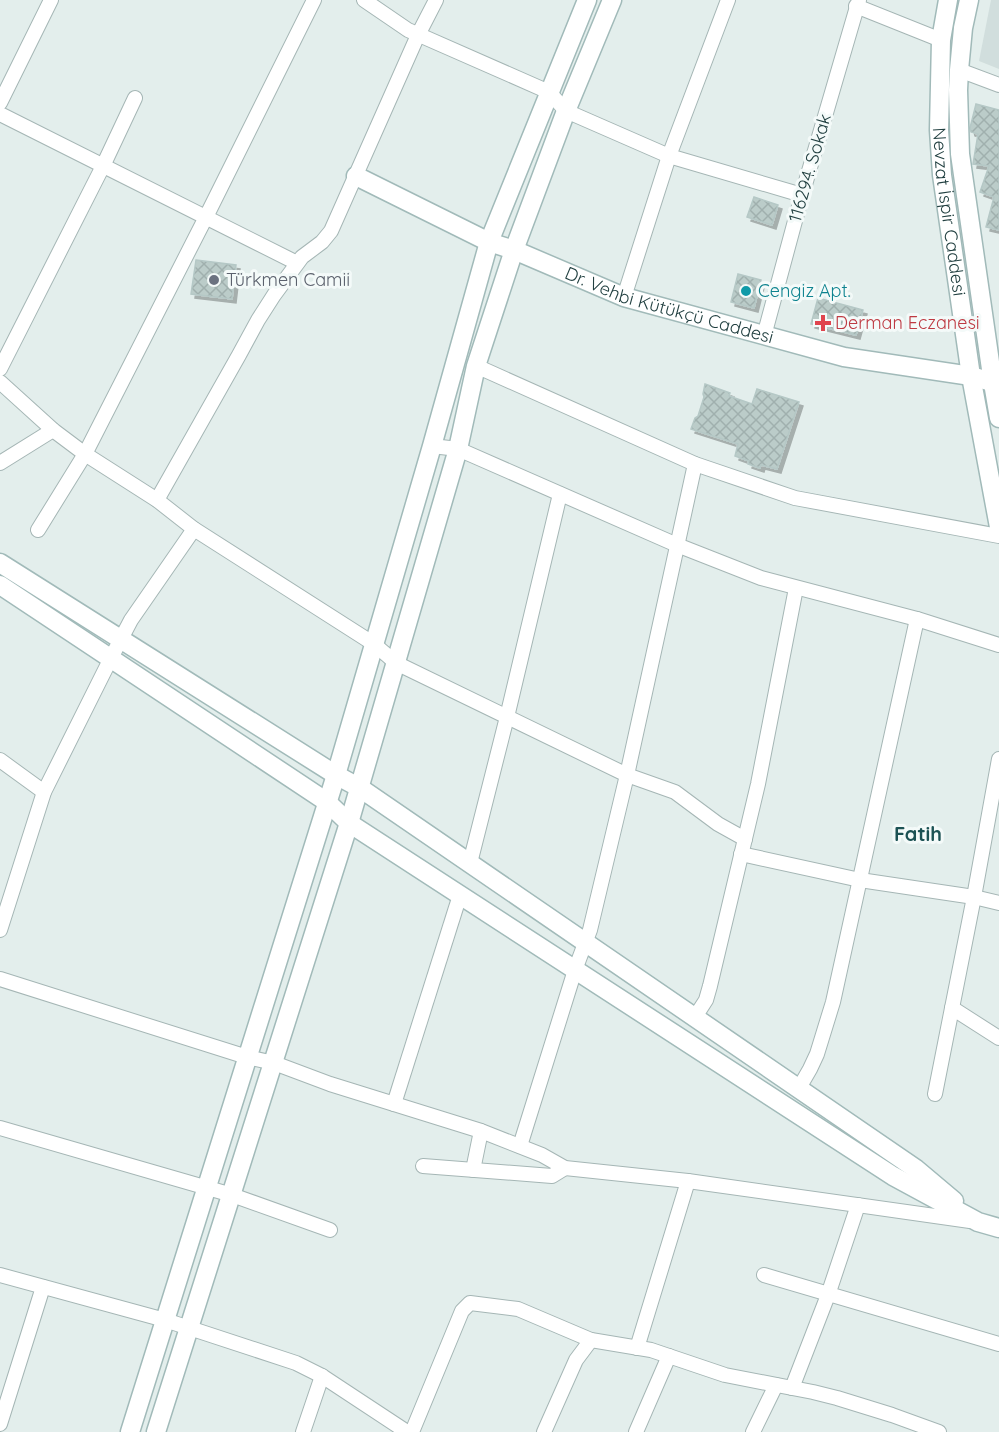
<svg xmlns="http://www.w3.org/2000/svg" width="999" height="1432" viewBox="0 0 999 1432" font-family="Quicksand,sans-serif">
<defs>
<pattern id="building-cross-hatch" width="8" height="8" patternUnits="userSpaceOnUse" patternTransform="scale(1.5)"><rect width="8" height="8" fill="#bbccc9"/><path d="M0 0l8 8M0 8l8-8" fill="none" stroke="#a0b0ae"/></pattern>
<filter id="shadow"><feDropShadow dx="4" dy="4" stdDeviation="0" flood-color="#0004"/></filter>
</defs>
<rect width="100%" height="100%" fill="#e3eeec"/>
<polygon fill="#d1dedd" points="991,0 999,0 999,69 979,61"/>
<g fill="url(#building-cross-hatch)" stroke="#b5c8c6" stroke-width="1.5" filter="url(#shadow)">
<polygon points="976,104 999,110 999,230 986,227 994,197 980,192 989,166 973,164 978,134 971,132 970,128"/>
<polygon points="754,197 778,205 772,225 747,217"/>
<polygon points="196,260 236,265 232,299 191,294"/>
<polygon points="738,274 761,280 754,308 731,302"/>
<polygon points="818,298 863,310 856,335 811,324"/>
<polygon points="705,384 730,393 729,396 752,404 757,389 799,402 777,469 761,465 760,468 748,464 749,461 735,456 738,444 691,429 695,418 698,416 704,397 703,394"/>
</g>
<g fill="none" stroke-linecap="round" stroke-linejoin="round">
<defs>
<g id="street">
<polyline points="364,0 408,30 549,92 566,111 669,156 802,195"/>
<polyline points="856,6 941,40"/>
<polyline points="959,70 999,85"/>
<polyline points="0,103 51,0"/>
<polyline points="0,114 297,263"/>
<polyline points="624,297 669,156 728,0"/>
<polyline points="764,336 802,195 859,0"/>
<polyline points="476,366 695,464 795,498 999,536"/>
<polyline points="0,369 103,166 135,98"/>
<polyline points="0,382 53,430 85,454 157,500 194,529 374,644 396,663 627,775 675,792 718,824 745,839"/>
<polyline points="432,446 458,449 677,545 761,578 917,619 999,645"/>
<polyline points="0,463 53,430"/>
<polyline points="157,500 239,355 258,320 274,295 302,257 322,242 331,231 418,35 436,0"/>
<polyline points="38,530 85,454 206,217 314,0"/>
<polyline points="0,760 44,792"/>
<polyline points="741,854 860,880 974,897 999,903"/>
<polyline points="470,863 507,717 560,494"/>
<polyline points="0,930 44,792 111,658 131,620 194,529"/>
<polyline points="0,979 247,1057 274,1063 330,1084 481,1131 542,1155 565,1168 688,1181 970,1221"/>
<polyline points="952,1008 999,1038"/>
<polyline points="695,1017 706,1000 710,986 758,784 796,588"/>
<polyline points="799,1088 810,1069 817,1054 833,1002 917,619"/>
<polyline points="935,1094 974,897 999,759"/>
<polyline points="394,1104 460,895"/>
<polyline points="0,1128 232,1195 330,1230"/>
<polyline points="520,1146 575,970 590,930 627,775 695,464"/>
<polyline points="423,1166 552,1176 565,1168"/>
<polyline points="473,1170 481,1131"/>
<polyline points="0,1275 165,1320 296,1363 322,1376 407,1432"/>
<polyline points="764,1275 999,1344"/>
<polyline points="637,1348 688,1181"/>
<polyline points="792,1388 828,1295 858,1205"/>
<polyline points="0,1424 43,1287"/>
<polyline points="303,1432 322,1376"/>
<polyline points="412,1432 462,1311 470,1303 518,1309 591,1340 651,1350 725,1375 813,1392 837,1398 892,1415 939,1432"/>
<polyline points="544,1432 576,1360 591,1340"/>
<polyline points="636,1432 669,1356"/>
<polyline points="753,1432 776,1385"/>
</g>
<g id="secondary">
<path id="s1" d="M948 0 941 40 939 130 942 175 971 376 999 527"/>
<polyline points="969,0 963,28 959,70 958,90 960,154 993,383 999,418"/>
<path id="s2" d="M356 176 489 242 514 250 624 297 844 357 971 376 999 384"/>
<polyline points="0,563 336,775 360,788 916,1169 954,1201"/>
<polyline points="0,585 327,802 349,823 893,1176 978,1222 999,1228"/>
<polyline points="130,1432 336,775 432,446 489,242 587,0"/>
<polyline points="156,1432 349,823 458,449 476,366 514,250 566,111 612,0"/>
</g>
</defs>
<use href="#street" stroke="#a5b6b5" stroke-width="16"/>
<use href="#secondary" stroke="#a1bab9" stroke-width="21"/>
<use href="#street" stroke="#fff" stroke-width="14"/>
<use href="#secondary" stroke="#fff" stroke-width="18"/>
</g>
<circle fill="#6b7280" stroke="#f4faf9" stroke-width="2" cx="214" cy="280" r="6"/>
<circle fill="#0f9aa8" stroke="#f4faf9" stroke-width="2" cx="746" cy="291" r="6"/>
<path fill="#e0444e" stroke="#f4faf9" stroke-width="2" d="M820 314h6v6h6v6h-6v6h-6v-6h-6v-6h6z"/>
<g text-anchor="middle" stroke-width="6" stroke-linejoin="round" paint-order="stroke">
<g font-size="18" fill="#224041" stroke="#f4faf9">
<text transform="translate(810 168) rotate(-74)" y="6">116294. Sokak</text>
<text dy="6" stroke="none"><textPath href="#s1" startOffset="213">Nevzat İspir Caddesi</textPath></text>
<text dy="6" stroke="none"><textPath href="#s2" startOffset="340">Dr. Vehbi Kütükçü Caddesi</textPath></text>
</g>
<g font-size="18" fill="#5b616d" stroke="#f4faf9" text-anchor="start">
<text x="226" y="286">Türkmen Camii</text>
</g>
<g font-size="18" fill="#0d838f" stroke="#f4faf9" text-anchor="start">
<text x="758" y="297">Cengiz Apt.</text>
</g>
<g font-size="18" fill="#be3a42" stroke="#f4faf9" text-anchor="start">
<text x="835" y="329">Derman Eczanesi</text>
</g>
<g font-size="20" font-weight="bold" fill="#1c5254" stroke="#f4faf9">
<text x="918" y="841">Fatih</text>
</g>
</g>
</svg>
